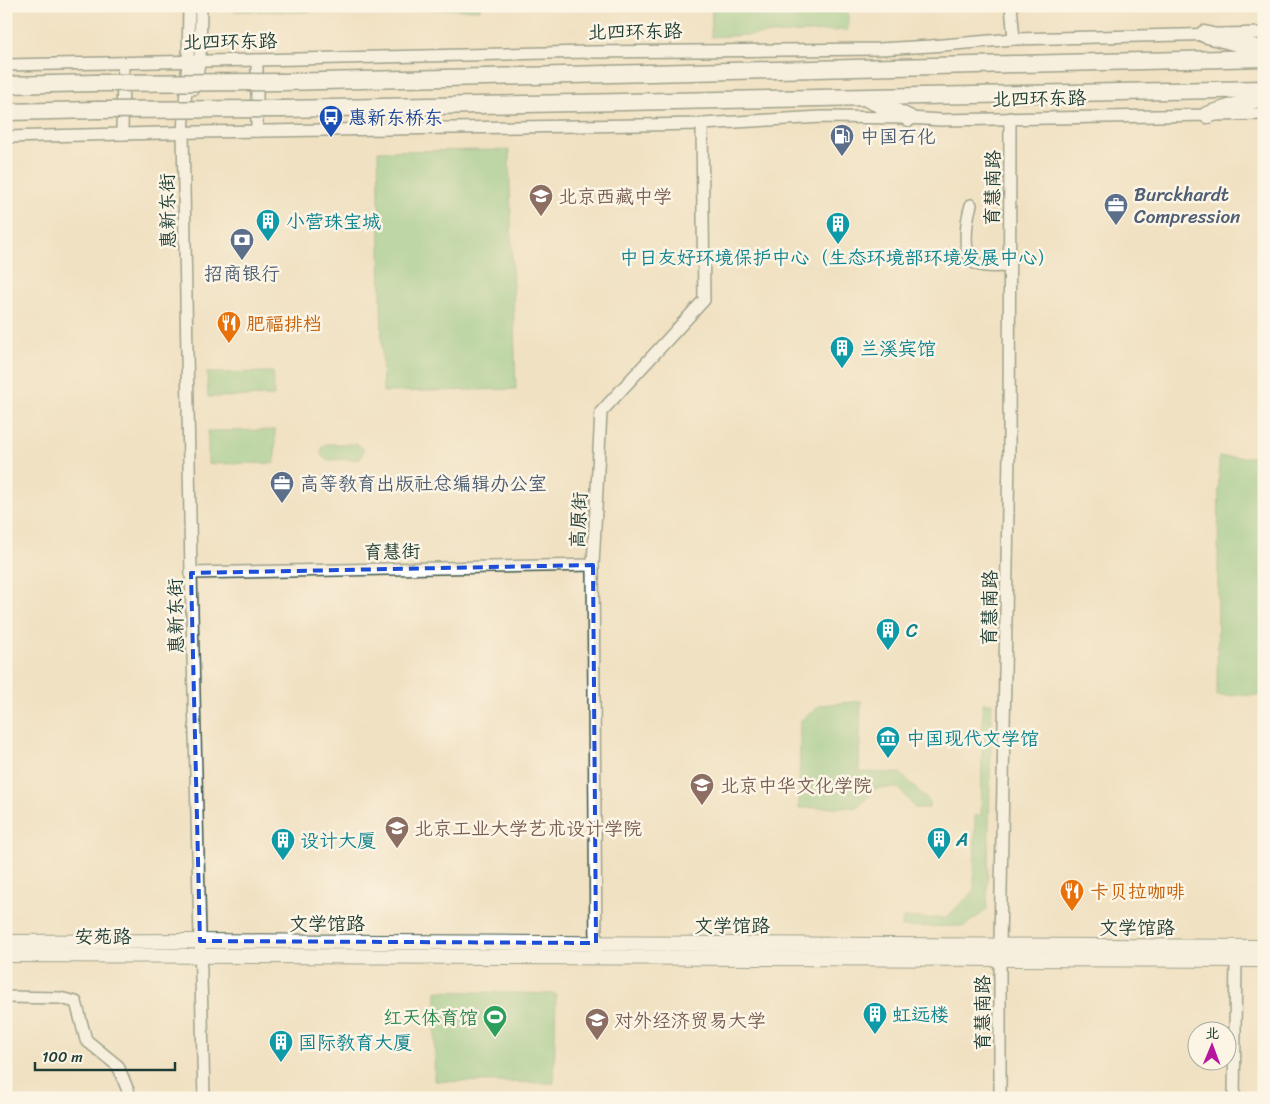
<svg xmlns="http://www.w3.org/2000/svg" width="1270" height="1104" viewBox="0 0 1270 1104" font-family="Sriracha,'LXGW WenKai TC',sans-serif">
<rect width="100%" height="100%" fill="#fcf5e5"/>
<filter id="ink" filterUnits="userSpaceOnUse"><feTurbulence type="fractalNoise" baseFrequency=".02" numOctaves="2"/><feDisplacementMap in="SourceGraphic" scale="10" xChannelSelector="R" yChannelSelector="G"/><feConvolveMatrix kernelMatrix="1 2 1 2 8 2 1 2 1" color-interpolation-filters="sRGB"/></filter>
<filter id="wash" filterUnits="userSpaceOnUse"><feTurbulence type="fractalNoise" baseFrequency=".0096" numOctaves="4" result="noise"/><feDisplacementMap in="SourceGraphic" scale="20" xChannelSelector="R" yChannelSelector="G"/><feGaussianBlur stdDeviation="1.12" result="paint"/><feColorMatrix in="noise" values="0 0 0 0 0 0 0 0 0 0 0 0 0 0 0 0 0 1.4 0 .05"/><feComposite in="paint" operator="in"/></filter>
<g filter="url(#wash)">
<rect width="100%" height="100%" fill="#f1e1c3"/>
<g fill="#82c782" stroke="#50825b">
<polygon points="234,6 480,6 480,10 312,7 312,12 234,11"/>
<polygon points="712,6 848,6 848,30 711,37"/>
<polygon points="509,150 516,389 383,392 378,151"/>
<polygon points="273,372 274,396 208,397 207,373"/>
<polygon points="275,430 275,463 208,464 208,431"/>
<polygon points="326,444 357,444 363,448 363,454 360,459 326,460 321,455 322,447"/>
<polygon points="1219,457 1264,457 1264,695 1217,696"/>
<polygon points="861,701 859,772 900,773 929,801 929,808 915,808 899,788 876,788 859,807 799,808 800,721 821,705"/>
<polygon points="983,703 992,703 987,910 964,926 902,927 903,918 946,918 974,891 975,816 981,815"/>
<polygon points="436,991 556,994 554,1083 434,1081"/>
</g>
</g>
<g filter="url(#ink)">
<g fill="none" stroke-linecap="round" stroke-linejoin="round">
<defs>
<g id="minor">
<polyline points="189,6 188,61 183,132 191,573 204,1098"/>
<polyline points="1011,6 1014,39"/>
<polyline points="6,65 257,60 589,52 879,49 931,46 1014,39 1264,33"/>
<polyline points="193,89 200,61 201,6"/>
<polyline points="257,131 257,60"/>
<polyline points="122,134 123,63"/>
<polyline points="6,137 200,132 702,124 822,117 909,118 941,120 1264,114"/>
<path d="M971 205C967 218 960 258 977 264 986 268 999 266 1009 266"/>
<polyline points="191,573 593,565"/>
<polyline points="596,950 593,565 601,412 704,300 702,124"/>
<polyline points="6,997 60,998 76,1002 86,1040 118,1066 131,1098"/>
<polyline points="1000,1098 1000,945 1009,454 1010,118"/>
<polyline points="1234,1098 1236,959"/>
</g>
<g id="major">
<polyline points="6,942 189,941 1264,947"/>
<polyline points="6,955 1264,960"/>
</g>
<g id="highway">
<polyline points="1204,34 1264,50"/>
<polyline points="282,82 1264,58"/>
<polyline points="6,85 96,83"/>
<polyline points="868,99 909,118"/>
<polyline points="283,109 1264,89"/>
<polyline points="6,112 97,110"/>
<polyline points="1207,115 1264,97"/>
</g>
</defs>
<use href="#minor" stroke="#3e5649" stroke-width="14"/>
<use href="#major" stroke="#3e5649" stroke-width="16"/>
<use href="#highway" stroke="#3e5649" stroke-width="19"/>
<use href="#minor" stroke="#fff" stroke-width="11"/>
<use href="#major" stroke="#fff" stroke-width="14"/>
<use href="#highway" stroke="#fff" stroke-width="16"/>
<defs>
<g id="highway-bridge">
<polyline points="96,83 282,82"/>
<polyline points="97,110 283,109"/>
</g>
</defs>
<use href="#highway-bridge" stroke="#3e5649" stroke-width="19" stroke-linecap="butt"/>
<use href="#highway-bridge" stroke="#fff" stroke-width="16"/>
</g>
</g>
<path d="M0 0H1270V1104H0ZM593 565 596 943 200 941 191 573Z" fill="#f1e1c3" fill-opacity=".55" fill-rule="evenodd"/>
<path fill="none" stroke="#1d4ed8" stroke-width="4" stroke-dasharray="10 6" stroke-linejoin="round" d="M593 565 596 943 200 941 191 573Z"/>
<defs>
<symbol id="bus-pin" viewBox="-11 -11 22 30"><path d="M0 17L-7.5 6A9.5 9.5 0 1 1 7.5 6Z" fill="#1a4fb4" stroke="#fcf5e5"/><path d="M-5-6H5V4H4V6H2V4H-2V6H-4V4H-5ZM-3.5-4V0h7V-4ZM-3.5 1.2v1.5H-2V1.2ZM2 1.2v1.5H3.5V1.2Z" fill="#fff"/></symbol>
<symbol id="fuel-pin" viewBox="-11 -11 22 30"><path d="M0 17L-7.5 6A9.5 9.5 0 1 1 7.5 6Z" fill="#5c6f8a" stroke="#fcf5e5"/><path d="M-5.5-6h7V0h2V4h1.3V-2.5L3-4.5l.8-.8L6-3V5H2.5V1h-1V6h-7ZM-4.2-4.7v3.2H.2V-4.7Z" fill="#fff"/></symbol>
<symbol id="school-pin" viewBox="-11 -11 22 30"><path d="M0 17L-7.5 6A9.5 9.5 0 1 1 7.5 6Z" fill="#8d6e63" stroke="#fcf5e5"/><path d="M0-5L7-2L0 1L-7-2ZM-4 1L0 2.5L4 1V4Q0 6-4 4Z" fill="#fff"/></symbol>
<symbol id="office-pin" viewBox="-11 -11 22 30"><path d="M0 17L-7.5 6A9.5 9.5 0 1 1 7.5 6Z" fill="#5c6f8a" stroke="#fcf5e5"/><path d="M-6-3h4V-5.5h4V-3h4V5H-6ZM-1-4.5V-3h2v-1.5ZM-6 0V1H6V0Z" fill="#fff"/></symbol>
<symbol id="building-pin" viewBox="-11 -11 22 30"><path d="M0 17L-7.5 6A9.5 9.5 0 1 1 7.5 6Z" fill="#0f9aa8" stroke="#fcf5e5"/><path d="M-4-6H4V6H1V3H-1V6H-4ZM-2.5-4.3h1.7v1.8h-1.7ZM.8-4.3h1.7v1.8H.8ZM-2.5-1h1.7V.8h-1.7ZM.8-1h1.7V.8H.8Z" fill="#fff"/></symbol>
<symbol id="bank-pin" viewBox="-11 -11 22 30"><path d="M0 17L-7.5 6A9.5 9.5 0 1 1 7.5 6Z" fill="#5c6f8a" stroke="#fcf5e5"/><path d="M-6-4H6V4H-6ZM0-2.3a2.3 2.3 0 1 0 0 4.6a2.3 2.3 0 1 0 0-4.6Z" fill="#fff"/></symbol>
<symbol id="restaurant-pin" viewBox="-11 -11 22 30"><path d="M0 17L-7.5 6A9.5 9.5 0 1 1 7.5 6Z" fill="#e8710a" stroke="#fcf5e5"/><path d="M-5-6h1v4h1v-4h1v4h1v-4h1v5L-1.5 .5V6h-2V.5L-5-1ZM5-6V6H3V1.5H1.5Q1.5-4 5-6Z" fill="#fff"/></symbol>
<symbol id="museum-pin" viewBox="-11 -11 22 30"><path d="M0 17L-7.5 6A9.5 9.5 0 1 1 7.5 6Z" fill="#0f9aa8" stroke="#fcf5e5"/><path d="M0-6L6-3V-2H-6V-3ZM-5-1h2V3h-2ZM-1-1h2V3h-2ZM3-1h2V3H3ZM-6 4H6V6H-6Z" fill="#fff"/></symbol>
<symbol id="university-pin" viewBox="-11 -11 22 30"><path d="M0 17L-7.5 6A9.5 9.5 0 1 1 7.5 6Z" fill="#8d6e63" stroke="#fcf5e5"/><path d="M0-5L7-2L0 1L-7-2ZM-4 1L0 2.5L4 1V4Q0 6-4 4Z" fill="#fff"/></symbol>
<symbol id="stadium-pin" viewBox="-11 -11 22 30"><path d="M0 17L-7.5 6A9.5 9.5 0 1 1 7.5 6Z" fill="#2e9e5b" stroke="#fcf5e5"/><path d="M0-5a6.5 5 0 1 0 0 10a6.5 5 0 1 0 0-10ZM-3.5-1.8h7v3.6h-7Z" fill="#fff"/></symbol>
</defs>
<g fill-rule="evenodd">
<use href="#bus-pin" x="317" y="103" width="28" height="38"/>
<use href="#fuel-pin" x="828" y="122" width="28" height="38"/>
<use href="#school-pin" x="527" y="182" width="28" height="38"/>
<use href="#office-pin" x="1102" y="191" width="28" height="38"/>
<use href="#building-pin" x="254" y="207" width="28" height="38"/>
<use href="#building-pin" x="824" y="210" width="28" height="38"/>
<use href="#bank-pin" x="228" y="226" width="28" height="38"/>
<use href="#restaurant-pin" x="215" y="309" width="28" height="38"/>
<use href="#building-pin" x="828" y="334" width="28" height="38"/>
<use href="#office-pin" x="268" y="469" width="28" height="38"/>
<use href="#building-pin" x="874" y="616" width="28" height="38"/>
<use href="#museum-pin" x="874" y="724" width="28" height="38"/>
<use href="#university-pin" x="688" y="771" width="28" height="38"/>
<use href="#university-pin" x="383" y="814" width="28" height="38"/>
<use href="#building-pin" x="925" y="825" width="28" height="38"/>
<use href="#building-pin" x="269" y="826" width="28" height="38"/>
<use href="#restaurant-pin" x="1058" y="877" width="28" height="38"/>
<use href="#building-pin" x="861" y="1000" width="28" height="38"/>
<use href="#stadium-pin" x="481" y="1003" width="28" height="38"/>
<use href="#university-pin" x="583" y="1006" width="28" height="38"/>
<use href="#building-pin" x="267" y="1028" width="28" height="38"/>
</g>
<g text-anchor="middle" stroke-width="5" stroke-linejoin="round" paint-order="stroke">
<g font-size="19" fill="#1f3d34" stroke="#fcf5e5">
<text transform="translate(635 31) rotate(-1)" y="7">北四环东路</text>
<text transform="translate(230 41) rotate(-1)" y="7">北四环东路</text>
<text transform="translate(1039 98) rotate(-1)" y="7">北四环东路</text>
<text transform="translate(992 188) rotate(-89)" y="7">育慧南路</text>
<text transform="translate(167 211) rotate(-91)" y="7">惠新东街</text>
<text transform="translate(578 520) rotate(-87)" y="7">高原街</text>
<text transform="translate(392 551) rotate(-1)" y="7">育慧街</text>
<text transform="translate(989 608) rotate(-89)" y="7">育慧南路</text>
<text transform="translate(175 616) rotate(-91)" y="7">惠新东街</text>
<text x="327" y="930">文学馆路</text>
<text x="732" y="932">文学馆路</text>
<text x="1137" y="934">文学馆路</text>
<text x="103" y="943">安苑路</text>
<text transform="translate(982 1013) rotate(-90)" y="7">育慧南路</text>
</g>
<g font-size="19" fill="#164399" stroke="#fcf5e5" text-anchor="start">
<text x="348" y="124">惠新东桥东</text>
</g>
<g font-size="19" fill="#4e5e75" stroke="#fcf5e5" text-anchor="start">
<text x="860" y="143">中国石化</text>
<text x="1134" y="201">Burckhardt<tspan x="1134" dy="22">Compression</tspan></text>
<text x="242" y="280" text-anchor="middle">招商银行</text>
<text x="300" y="490">高等教育出版社总编辑办公室</text>
</g>
<g font-size="19" fill="#785e54" stroke="#fcf5e5" text-anchor="start">
<text x="558" y="203">北京西藏中学</text>
<text x="720" y="792">北京中华文化学院</text>
<text x="414" y="835">北京工业大学艺术设计学院</text>
<text x="614" y="1027">对外经济贸易大学</text>
</g>
<g font-size="19" fill="#0d838f" stroke="#fcf5e5" text-anchor="start">
<text x="286" y="228">小营珠宝城</text>
<text x="838" y="264" text-anchor="middle">中日友好环境保护中心（生态环境部环境发展中心）</text>
<text x="860" y="355">兰溪宾馆</text>
<text x="906" y="637">C</text>
<text x="906" y="745">中国现代文学馆</text>
<text x="956" y="846">A</text>
<text x="300" y="847">设计大厦</text>
<text x="892" y="1021">虹远楼</text>
<text x="298" y="1049">国际教育大厦</text>
</g>
<g font-size="19" fill="#c56008" stroke="#fcf5e5" text-anchor="start">
<text x="246" y="330">肥福排档</text>
<text x="1090" y="898">卡贝拉咖啡</text>
</g>
<g font-size="19" fill="#27864d" stroke="#fcf5e5" text-anchor="end">
<text x="478" y="1024">红天体育馆</text>
</g>
</g>
<rect width="1270" height="1104" fill="none" stroke="#fcf5e5" stroke-width="25"/>
<g transform="translate(1212 1046) rotate(1)"><circle r="24" fill="#fcf5e5" stroke="#a4ab9e"/>
<path d="M0-4L9 19L0 12L-9 19Z" fill="#b5179e"/>
<text y="-8" font-size="14" font-weight="bold" text-anchor="middle" fill="#1f3d34">北</text>
</g>
<path d="M35 1062v8h140v-8" fill="none" stroke="#1f3d34" stroke-width="2.5"/>
<text x="42" y="1062" font-size="15" fill="#1f3d34" stroke="#fcf5e5" stroke-width="4" paint-order="stroke">100 m</text>
</svg>
